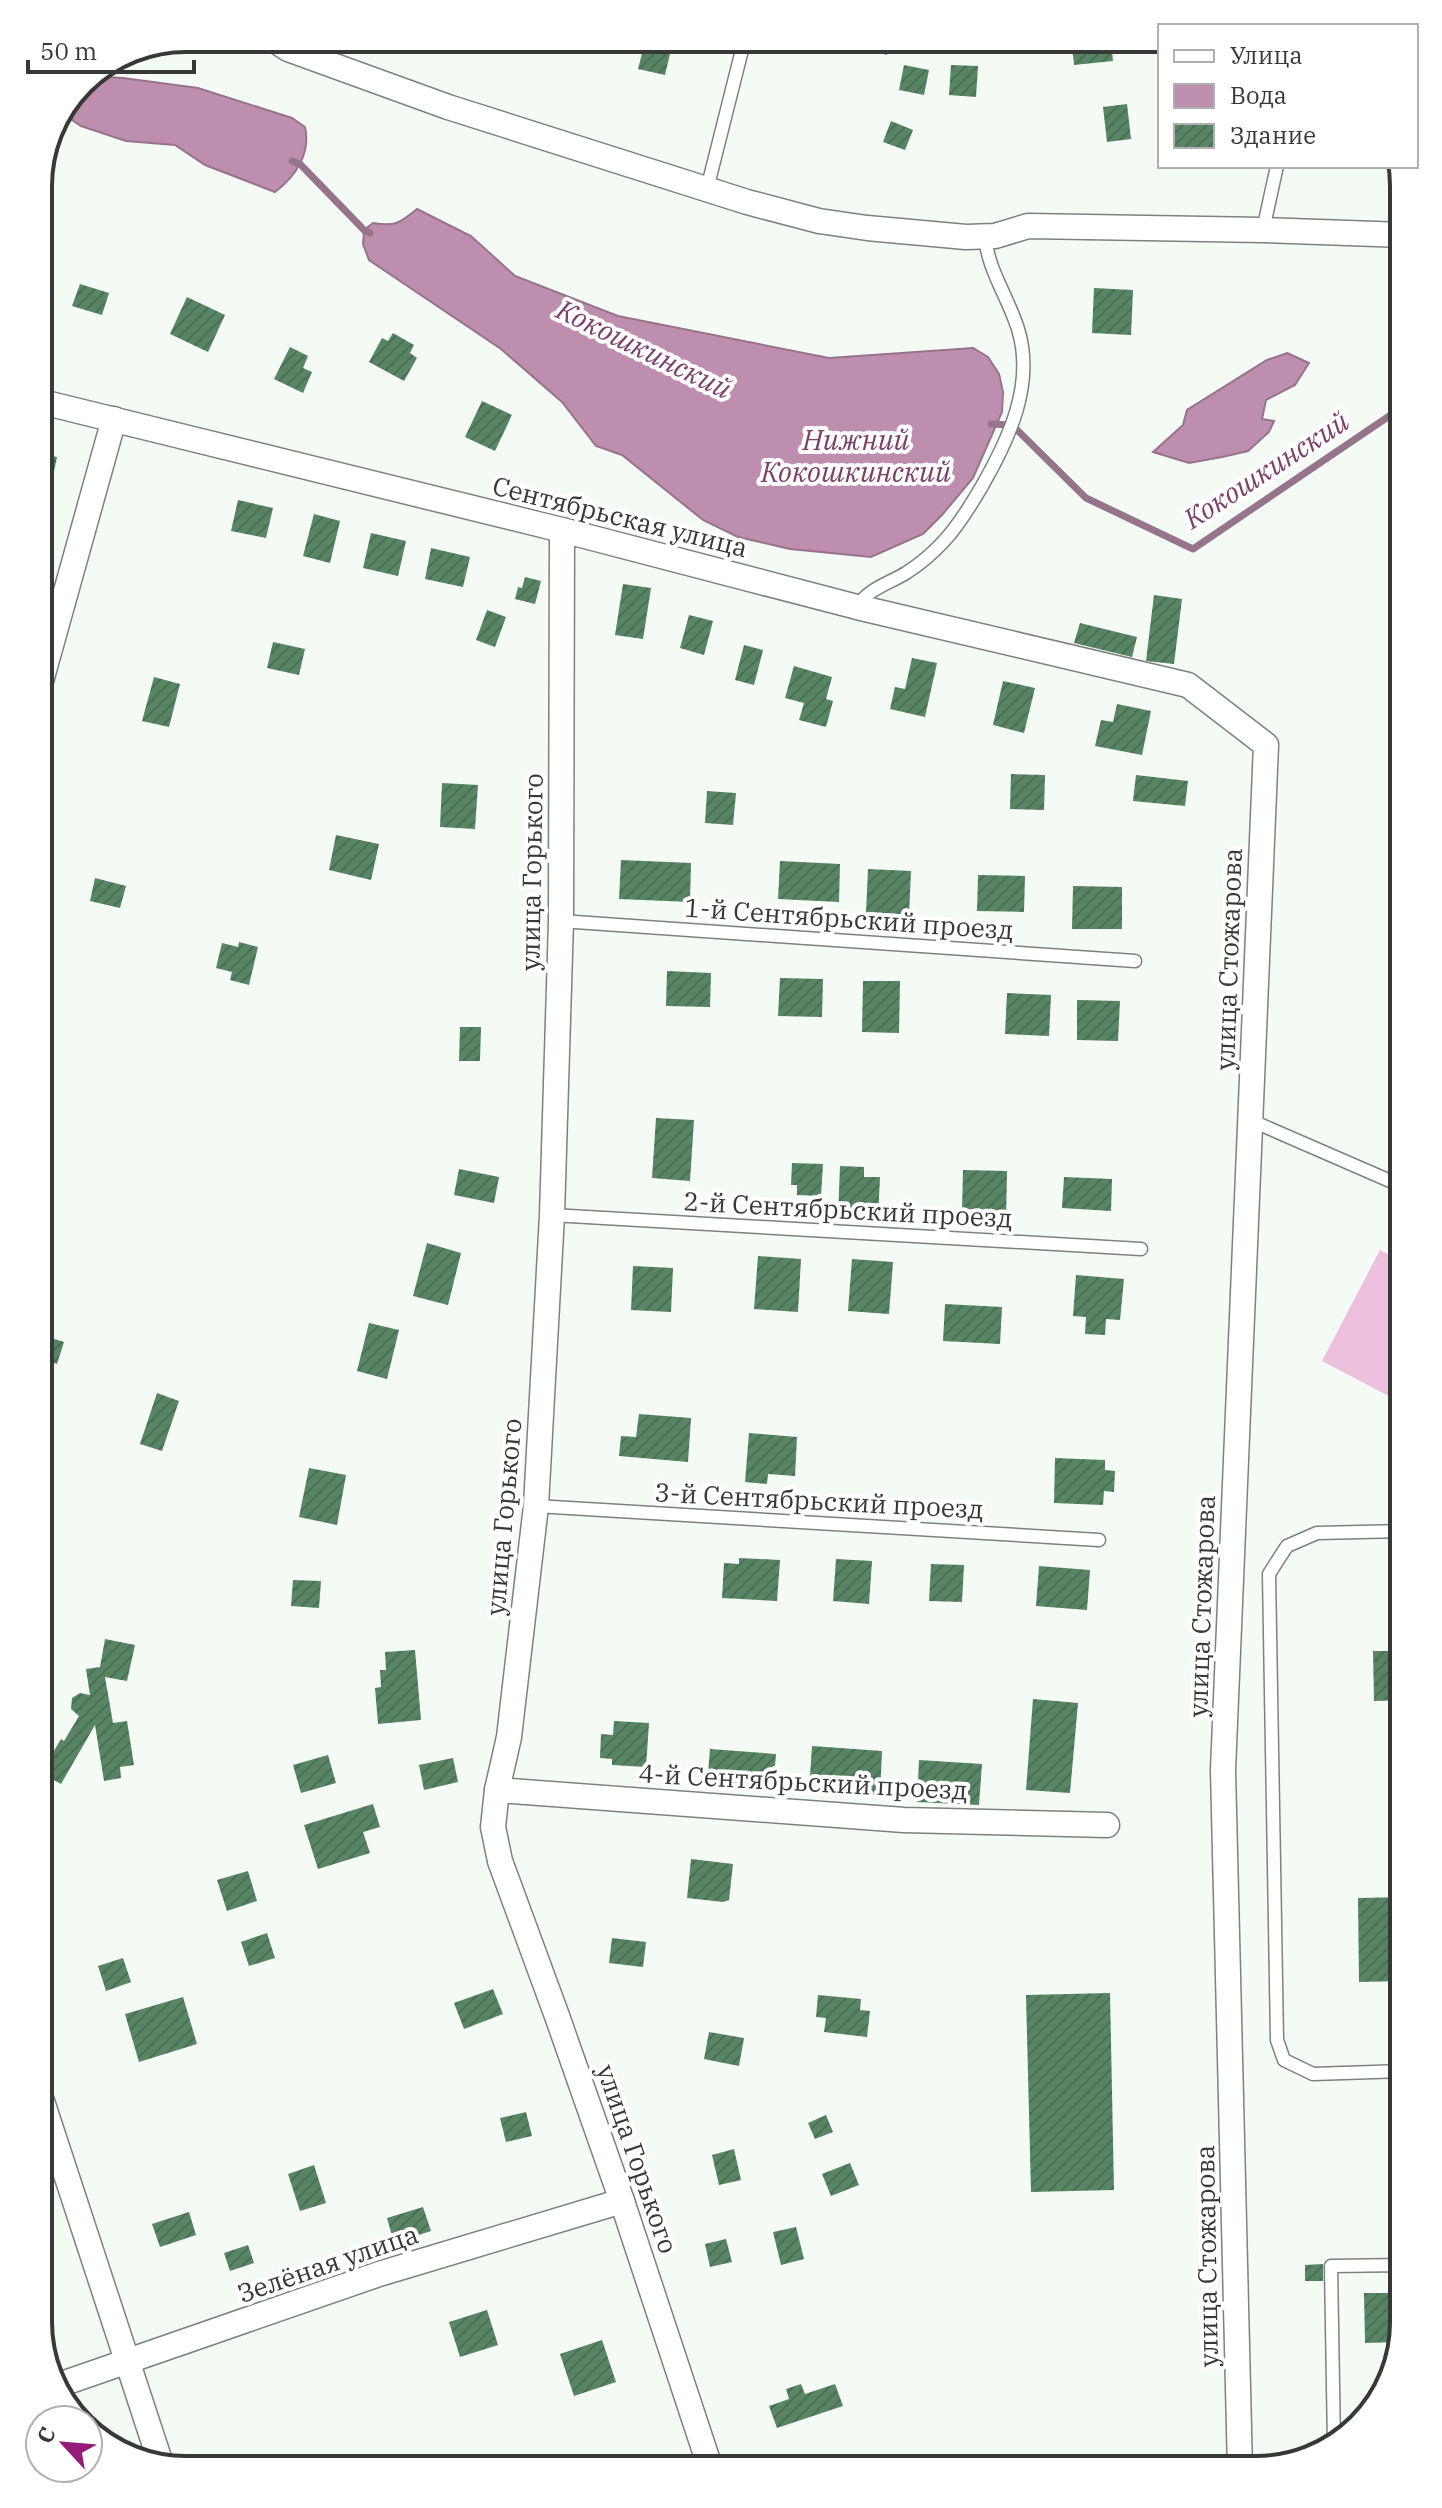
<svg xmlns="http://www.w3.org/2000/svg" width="1442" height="2508" viewBox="0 0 1442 2508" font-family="'IBM Plex Serif',serif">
<defs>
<pattern id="building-hatch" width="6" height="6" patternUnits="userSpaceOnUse" patternTransform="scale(2)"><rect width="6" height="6" fill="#588665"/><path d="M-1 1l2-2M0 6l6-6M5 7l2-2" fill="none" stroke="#4a6f54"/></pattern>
</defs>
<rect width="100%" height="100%" fill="#f4fbf5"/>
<polygon fill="#edc0dd" points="1380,1250 1404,1263 1404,1404 1322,1361"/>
<g fill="#be8eae" stroke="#96748a" stroke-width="2">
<path d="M89 76 123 78 198 88 292 118 305 127C311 153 296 176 275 192L205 165 175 145 126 141 81 126 66 116 82 81Z"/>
<path d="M417 209 471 236 515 276 618 316 829 358 973 348 988 357 999 374 1003 392 1002 412 973 478 942 515 923 534 871 557 790 549 738 537 703 520 622 455 596 446 562 402 501 349 369 260 363 244 364 230 373 223C395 227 400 223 417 209Z"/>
<polygon points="1287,353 1309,363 1295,385 1266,400 1262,419 1274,421 1269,432 1248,451 1222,457 1189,463 1153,452 1183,425 1187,410 1267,360"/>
</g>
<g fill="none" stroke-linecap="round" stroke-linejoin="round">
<g stroke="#96748a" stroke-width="7">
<polyline points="292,161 300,164 364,230 370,233"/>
<polyline points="991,424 1012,425 1086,498 1193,549 1404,406"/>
</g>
</g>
<g fill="url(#building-hatch)">
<polygon points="646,38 673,41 665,75 638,69"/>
<polygon points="848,38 891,38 887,55 846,44"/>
<polygon points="1111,41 1113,61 1074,65 1072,45"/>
<polygon points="904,65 929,70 924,95 899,90"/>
<polygon points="951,65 978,66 976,97 949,95"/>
<polygon points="1127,104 1131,139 1107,142 1103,107"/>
<polygon points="891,121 913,130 905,150 883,142"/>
<polygon points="1393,166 1399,166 1403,181 1390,178"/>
<polygon points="80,284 109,293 102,315 72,306"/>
<polygon points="1094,288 1133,290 1131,335 1092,333"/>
<polygon points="187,297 225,315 208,352 170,334"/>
<polygon points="393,333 414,345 410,353 417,358 404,381 369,362 382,338 388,341"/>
<polygon points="290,347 308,356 303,368 312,372 303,393 274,379"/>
<polygon points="482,401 512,415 495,451 465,437"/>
<polygon points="38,453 57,457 50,491 38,488"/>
<polygon points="238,500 273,508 266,538 231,531"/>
<polygon points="314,514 340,521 330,563 303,556"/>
<polygon points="371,533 406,541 398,576 363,568"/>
<polygon points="431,548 470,557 463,587 425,579"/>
<polygon points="525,577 541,581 535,604 515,599 518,587 522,588"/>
<polygon points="623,584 651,588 643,639 615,635"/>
<polygon points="1154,595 1182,599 1174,664 1146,661"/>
<polygon points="487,610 506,617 495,647 476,640"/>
<polygon points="689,615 713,621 704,655 680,648"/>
<polygon points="1080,623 1137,637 1132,657 1074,643"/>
<polygon points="273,642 305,649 299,675 267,668"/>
<polygon points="744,645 763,650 754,685 735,680"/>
<polygon points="912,658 937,663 925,717 890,709 895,687 905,689"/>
<polygon points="794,666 832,677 826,699 833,701 826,727 799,720 804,703 785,698"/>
<polygon points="154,677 180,684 169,727 142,721"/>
<polygon points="1003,681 1035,688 1024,733 993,725"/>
<polygon points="1117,704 1151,711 1142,755 1095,746 1101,720 1113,722"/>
<polygon points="1011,774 1045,775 1044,810 1010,809"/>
<polygon points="1136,775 1188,781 1185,806 1133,801"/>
<polygon points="442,783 478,785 475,829 440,827"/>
<polygon points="707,791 736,793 733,825 705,823"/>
<polygon points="336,835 379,844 371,880 329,870"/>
<polygon points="621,860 691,863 690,902 619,899"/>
<polygon points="780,861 840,864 839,902 778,899"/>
<polygon points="868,869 911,871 909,915 866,913"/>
<polygon points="978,875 1025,876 1024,912 977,911"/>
<polygon points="95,878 126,886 120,908 90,901"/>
<polygon points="1073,886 1122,887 1122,929 1072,929"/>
<polygon points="239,942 258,947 249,985 230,980 232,972 216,968 222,943 238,947"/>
<polygon points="667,971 711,973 710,1007 666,1006"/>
<polygon points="780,978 823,979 822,1017 778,1016"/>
<polygon points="863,981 900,981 899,1033 862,1032"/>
<polygon points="1007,993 1051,995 1049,1036 1005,1034"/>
<polygon points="1077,1000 1120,1001 1118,1041 1077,1040"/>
<polygon points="460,1027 481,1027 480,1061 459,1061"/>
<polygon points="656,1118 694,1120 690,1181 652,1178"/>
<polygon points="792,1163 823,1164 821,1196 797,1195 797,1185 791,1185"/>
<polygon points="840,1166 864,1167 864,1177 880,1177 878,1219 838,1217"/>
<polygon points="459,1169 499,1177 494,1203 454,1195"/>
<polygon points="963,1170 1007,1171 1006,1222 987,1222 988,1210 962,1209"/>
<polygon points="1064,1177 1112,1179 1111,1211 1062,1208"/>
<polygon points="427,1243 461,1253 448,1305 413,1296"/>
<polygon points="758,1256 801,1259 798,1312 754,1309"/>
<polygon points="852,1259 893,1262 889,1314 848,1311"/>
<polygon points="633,1266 673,1268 671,1312 631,1310"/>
<polygon points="1076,1275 1124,1279 1120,1320 1106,1319 1105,1335 1085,1334 1086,1317 1073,1316"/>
<polygon points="945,1304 1002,1307 1000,1344 943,1341"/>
<polygon points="369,1323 399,1330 387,1379 357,1371"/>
<polygon points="38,1334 64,1342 57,1364 38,1357"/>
<polygon points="157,1393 179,1401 162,1451 140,1444"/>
<polygon points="639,1414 691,1418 688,1462 619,1456 621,1436 636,1437"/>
<polygon points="749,1433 797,1437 795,1476 768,1474 767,1484 745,1482"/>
<polygon points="1055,1458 1105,1460 1105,1470 1115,1471 1114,1492 1104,1491 1103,1505 1054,1503"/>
<polygon points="309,1468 346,1475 337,1525 299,1517"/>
<polygon points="739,1558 780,1560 777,1601 722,1598 724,1563 739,1564"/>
<polygon points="836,1559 872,1561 869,1604 833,1601"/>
<polygon points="931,1564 964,1565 962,1602 929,1601"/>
<polygon points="1039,1566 1090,1570 1087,1610 1036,1606"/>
<polygon points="293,1580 321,1581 319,1608 291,1606"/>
<polygon points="105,1639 135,1645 127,1681 105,1677 113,1723 127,1721 134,1765 120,1767 121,1778 104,1781 95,1725 61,1784 41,1773 61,1739 64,1741 79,1716 71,1709 72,1698 80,1693 90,1695 86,1669 100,1667"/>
<polygon points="415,1650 421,1720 378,1724 375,1688 381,1687 380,1670 386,1670 385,1652"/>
<polygon points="1373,1651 1404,1651 1404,1700 1374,1701"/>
<polygon points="1033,1699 1078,1703 1070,1793 1026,1790"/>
<polygon points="614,1721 649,1723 646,1767 612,1765 612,1759 600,1758 601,1734 613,1735"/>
<polygon points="812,1746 882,1751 880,1795 809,1791"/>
<polygon points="710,1749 776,1754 773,1790 707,1785"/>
<polygon points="328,1755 336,1783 301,1793 293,1765"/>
<polygon points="453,1758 458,1782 424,1790 419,1765"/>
<polygon points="919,1760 982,1764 979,1805 917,1802"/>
<polygon points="373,1804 380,1827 363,1832 370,1853 318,1869 304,1825"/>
<polygon points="691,1859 733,1864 729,1900 723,1902 687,1898"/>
<polygon points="248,1871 257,1901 227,1911 217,1880"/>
<polygon points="1404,1897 1404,1981 1359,1982 1358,1898"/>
<polygon points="267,1933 275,1958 249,1966 241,1942"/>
<polygon points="612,1938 646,1942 643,1967 609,1963"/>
<polygon points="123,1958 131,1982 106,1991 98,1966"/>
<polygon points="493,1989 503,2014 464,2029 454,2003"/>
<polygon points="1110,1993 1114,2190 1031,2192 1026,1995"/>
<polygon points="818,1995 861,1999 860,2010 870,2011 867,2037 824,2032 826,2018 816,2017"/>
<polygon points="183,1997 197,2044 139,2062 125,2014"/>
<polygon points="709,2032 744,2038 739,2066 704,2059"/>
<polygon points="526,2112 532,2136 506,2142 500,2118"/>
<polygon points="826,2115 833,2132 815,2139 808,2123"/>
<polygon points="734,2149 741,2180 719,2185 712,2155"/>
<polygon points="850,2163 859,2185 831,2196 822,2174"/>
<polygon points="314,2165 326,2203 300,2211 288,2174"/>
<polygon points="423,2207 431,2231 394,2243 387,2218"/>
<polygon points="189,2212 196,2235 160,2247 152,2224"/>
<polygon points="796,2227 804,2259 781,2265 773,2232"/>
<polygon points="726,2239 732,2262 710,2267 705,2244"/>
<polygon points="248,2245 254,2263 230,2271 224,2253"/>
<polygon points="1323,2264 1323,2281 1305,2281 1305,2265"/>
<polygon points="1364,2293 1404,2293 1404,2323 1398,2342 1365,2343"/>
<polygon points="487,2310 498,2345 460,2357 449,2322"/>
<polygon points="602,2340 616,2382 574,2396 560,2354"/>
<polygon points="801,2384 805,2394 835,2384 843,2406 777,2428 769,2406 789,2399 786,2389"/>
<polygon points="1366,2398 1381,2398 1379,2404 1366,2416"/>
</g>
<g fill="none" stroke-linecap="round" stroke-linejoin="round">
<defs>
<g id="lane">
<polyline points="707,189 745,38"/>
<polyline points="1263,230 1277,166"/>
<path d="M857 607C869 588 888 584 906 573 920 564 933 553 944 541 959 525 971 505 982 486 1009 439 1035 384 1018 329 1008 297 988 270 985 237"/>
<polyline points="561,921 1135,961"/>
<polyline points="1250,1120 1404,1187"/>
<polyline points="552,1215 1141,1249"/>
<polyline points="536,1506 1099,1540"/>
<polyline points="1404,2071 1313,2074 1284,2060 1277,2040 1269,1574 1287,1546 1317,1533 1404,1531"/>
<polyline points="1334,2444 1331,2266 1404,2265"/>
</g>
<g id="street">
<polyline points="271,38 288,49 448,107 747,202 819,221 867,228 966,237 995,236 1028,226 1263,230 1404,235"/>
<polyline points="38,401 562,530 857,607 1188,685 1266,745 1223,1770 1240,2470"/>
<polyline points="562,530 561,921 552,1215 536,1506 509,1737 497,1790 493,1827 500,1861 557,2016 622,2201 711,2470"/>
<polyline points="38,692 114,419"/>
<polyline points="497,1790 904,1820 1107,1825"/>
<polyline points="38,2089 161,2464"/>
<polyline points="53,2387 379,2274 622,2201"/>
</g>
</defs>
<use href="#lane" stroke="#7c837e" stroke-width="15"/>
<use href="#street" stroke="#7c837e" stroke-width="27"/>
<use href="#lane" stroke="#fff" stroke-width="12"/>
<use href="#street" stroke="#fff" stroke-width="24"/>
</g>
<g text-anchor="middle" stroke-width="8" stroke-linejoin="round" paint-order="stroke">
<g font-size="26" fill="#373937" stroke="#fff">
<text transform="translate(620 517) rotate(14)" y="9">Сентябрьская улица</text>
<text transform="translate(532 872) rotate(-89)" y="9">улица Горького</text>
<text transform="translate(849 919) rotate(4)" y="9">1-й Сентябрьский проезд</text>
<text transform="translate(1229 959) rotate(-88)" y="9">улица Стожарова</text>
<text transform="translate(848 1210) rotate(3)" y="9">2-й Сентябрьский проезд</text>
<text transform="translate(819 1501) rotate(3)" y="9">3-й Сентябрьский проезд</text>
<text transform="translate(504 1517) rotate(-85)" y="9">улица Горького</text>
<text transform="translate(1202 1606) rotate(-88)" y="9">улица Стожарова</text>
<text transform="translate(803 1782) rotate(3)" y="9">4-й Сентябрьский проезд</text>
<text transform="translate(637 2159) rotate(71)" y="9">улица Горького</text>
<text transform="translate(1207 2256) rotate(-91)" y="9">улица Стожарова</text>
<text transform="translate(328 2264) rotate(-19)" y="9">Зелёная улица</text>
</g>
<g font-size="28" font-style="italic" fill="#7c3f6a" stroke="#fff">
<text transform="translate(644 349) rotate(26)" y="10">Кокошкинский</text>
<text x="856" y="450">Нижний<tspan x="856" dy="32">Кокошкинский</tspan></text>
<text transform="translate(1266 470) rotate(-33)" y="10">Кокошкинский</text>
</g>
</g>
<path d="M0 0H1442V2508H0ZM186 52H1256A134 134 0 0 1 1390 186V2322A134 134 0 0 1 1256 2456H186A134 134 0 0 1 52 2322V186A134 134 0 0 1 186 52Z" fill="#fff" fill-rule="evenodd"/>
<path fill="none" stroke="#373937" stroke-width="4" d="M186 52H1256A134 134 0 0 1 1390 186V2322A134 134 0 0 1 1256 2456H186A134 134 0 0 1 52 2322V186A134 134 0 0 1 186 52Z"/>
<rect x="1158" y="24" width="260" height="144" fill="#ffffff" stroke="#afb0af" stroke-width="2"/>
<rect x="1174" y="50" width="40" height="12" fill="#ffffff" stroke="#afb0af" stroke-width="2"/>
<text x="1230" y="64" font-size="24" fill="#373937">Улица</text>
<rect x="1174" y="84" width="40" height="24" fill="#be8eae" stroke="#afb0af" stroke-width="2"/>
<text x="1230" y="104" font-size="24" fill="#373937">Вода</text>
<rect x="1174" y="124" width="40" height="24" fill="url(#building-hatch)" stroke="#afb0af" stroke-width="2"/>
<text x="1230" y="144" font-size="24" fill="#373937">Здание</text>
<g transform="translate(64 2444) rotate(296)"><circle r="38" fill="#ffffff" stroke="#afb0af" stroke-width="2"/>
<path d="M0-6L14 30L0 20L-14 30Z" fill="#941c79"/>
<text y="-12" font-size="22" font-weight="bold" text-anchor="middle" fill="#373937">С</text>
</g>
<path d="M28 60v12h166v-12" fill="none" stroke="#373937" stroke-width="4"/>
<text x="40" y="60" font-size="24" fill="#373937" stroke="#ffffff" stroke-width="6" paint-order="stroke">50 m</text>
</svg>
